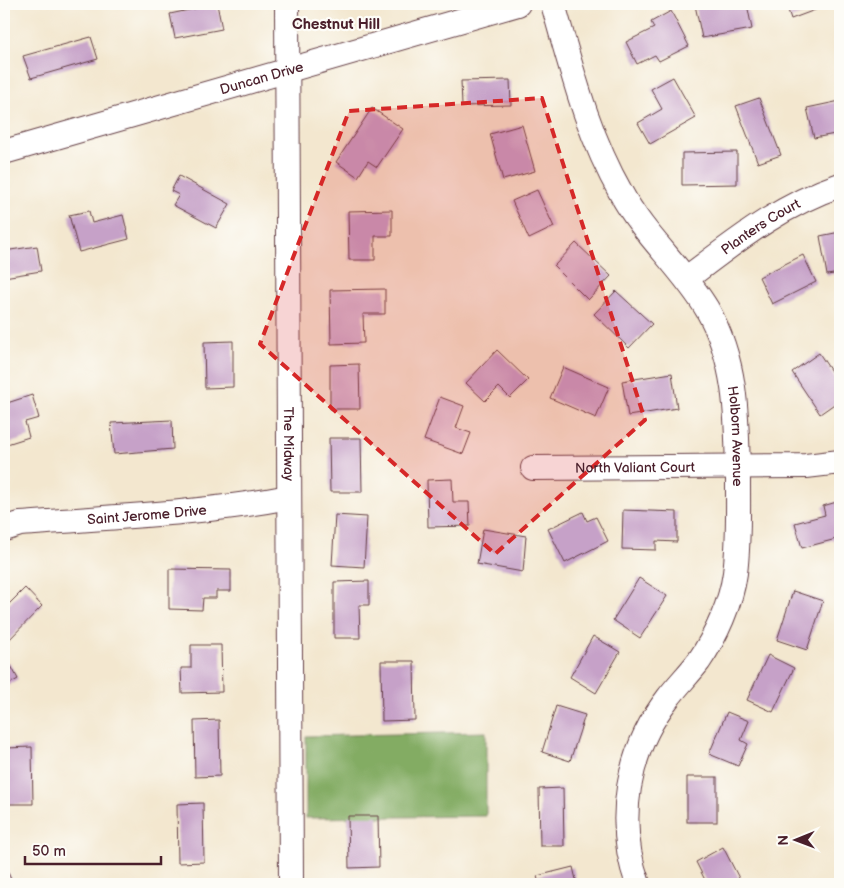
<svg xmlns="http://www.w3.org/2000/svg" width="844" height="888" viewBox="0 0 844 888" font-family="'Balsamiq Sans',sans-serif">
<rect width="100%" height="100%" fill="#fdfcf7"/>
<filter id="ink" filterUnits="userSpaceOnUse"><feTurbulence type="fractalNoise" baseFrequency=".02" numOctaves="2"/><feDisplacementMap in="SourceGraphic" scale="10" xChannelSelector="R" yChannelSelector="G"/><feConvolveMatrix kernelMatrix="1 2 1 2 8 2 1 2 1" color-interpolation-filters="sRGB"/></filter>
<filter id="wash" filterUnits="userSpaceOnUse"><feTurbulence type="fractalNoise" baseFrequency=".0096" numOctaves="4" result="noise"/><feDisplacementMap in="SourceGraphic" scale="20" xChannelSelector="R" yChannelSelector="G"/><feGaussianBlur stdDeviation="1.12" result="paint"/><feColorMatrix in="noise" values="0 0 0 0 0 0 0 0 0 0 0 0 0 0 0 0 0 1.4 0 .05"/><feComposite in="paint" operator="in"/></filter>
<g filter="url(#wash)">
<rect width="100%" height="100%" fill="#f3e7cf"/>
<polygon fill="#83ac64" stroke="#666648" points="486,732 486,816 306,818 306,736"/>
<g id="blocks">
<g fill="#c6a1c8">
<polygon points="217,4 222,29 175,38 170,14"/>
<polygon points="704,4 747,4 752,29 702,38 695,5"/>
<polygon points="786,4 831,4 791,19"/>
<polygon points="671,11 689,46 659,61 655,55 637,64 626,42 654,28 651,22"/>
<polygon points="91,37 98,59 31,78 23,56"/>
<polygon points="673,77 696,118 650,144 638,123 662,109 651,89"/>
<polygon points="510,80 511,105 462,106 461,81"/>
<polygon points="759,98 781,155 758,163 736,106"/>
<polygon points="840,101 840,133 814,138 807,108"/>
<polygon points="372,108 403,129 377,167 368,161 358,177 336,162"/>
<polygon points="522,125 535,171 503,180 490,134"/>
<polygon points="737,152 737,184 682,185 682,153"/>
<polygon points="179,176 230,204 216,228 173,205 179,195 171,191"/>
<polygon points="537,190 554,227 529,239 512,201"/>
<polygon points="392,210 392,236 375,236 375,260 349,260 348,211"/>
<polygon points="89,211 92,223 123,215 129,239 79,252 69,215"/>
<polygon points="840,232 840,273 827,275 820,236"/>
<polygon points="576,243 611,276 588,300 554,266"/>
<polygon points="37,246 41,271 4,277 4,251"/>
<polygon points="803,255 816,282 772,304 759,277"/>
<polygon points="385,289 385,314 363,314 364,343 331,344 330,290"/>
<polygon points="616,291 652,324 629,348 594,314"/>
<polygon points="233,341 233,387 205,388 204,342"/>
<polygon points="497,350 528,380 510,398 499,387 485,401 466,383"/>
<polygon points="819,353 840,385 840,400 820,414 792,372"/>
<polygon points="359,364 360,409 330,409 330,365"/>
<polygon points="563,367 609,387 596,418 550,398"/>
<polygon points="672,373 677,408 628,416 622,381"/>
<polygon points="32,395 39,418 25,422 29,437 4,445 4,404"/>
<polygon points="440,397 464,406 456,428 471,433 463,454 424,440"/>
<polygon points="172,420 173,449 114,454 111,423"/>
<polygon points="329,438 361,438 362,492 330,492"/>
<polygon points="452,479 453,502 469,502 470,526 428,527 427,480"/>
<polygon points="840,501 840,538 802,548 795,523 825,515 823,506"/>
<polygon points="623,510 677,512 677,542 656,541 656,550 622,549"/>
<polygon points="583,512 587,521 596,517 608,541 565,563 548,529"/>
<polygon points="335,515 367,517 364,567 332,565"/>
<polygon points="483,529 526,536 523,572 477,564"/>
<polygon points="169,569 231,570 231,591 216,591 216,598 203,598 202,610 169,609"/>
<polygon points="639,578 667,596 640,638 613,620"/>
<polygon points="369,581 369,605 359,605 360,638 334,638 334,582"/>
<polygon points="25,588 42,606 4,645 4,609"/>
<polygon points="793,591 823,601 807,650 777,640"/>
<polygon points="593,636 620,652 596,693 570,677"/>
<polygon points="191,645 221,645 222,692 182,693 181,668 191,668"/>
<polygon points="768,655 794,668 773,712 747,700"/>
<polygon points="381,661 414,661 415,720 382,721"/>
<polygon points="9,662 18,679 4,687 4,665"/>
<polygon points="556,706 585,715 570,761 542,752"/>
<polygon points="727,712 749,721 741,740 748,744 738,766 709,754"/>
<polygon points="219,720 220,776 195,777 194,721"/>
<polygon points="32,747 33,804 7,804 6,748"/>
<rect x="687" y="777" width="30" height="45"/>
<polygon points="563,788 564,846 540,846 539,789"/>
<polygon points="203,803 204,862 178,863 177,804"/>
<polygon points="348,816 378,816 379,867 349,868"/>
<polygon points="723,847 742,884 707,884 696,862"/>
<polygon points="573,867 577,884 539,884 537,876"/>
<polygon points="6,868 13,884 4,884 4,869"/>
</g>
</g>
</g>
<g filter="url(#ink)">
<use href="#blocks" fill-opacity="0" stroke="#633d44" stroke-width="1"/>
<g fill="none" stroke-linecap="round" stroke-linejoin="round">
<defs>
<g id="minor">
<path id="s1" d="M287 4 291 884"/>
<path id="s2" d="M553 4C572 70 587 133 621 193 644 236 682 267 707 309 738 363 737 421 738 481 738 512 739 542 735 573 731 603 716 636 699 661 689 674 678 685 668 698 627 751 615 821 638 884"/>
<path id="s3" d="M4 152 518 4"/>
<path id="s4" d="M687 278C736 241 781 205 840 185"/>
<path id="s5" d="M533 468 806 466 840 462"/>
<path id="s6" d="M4 529 20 524C110 517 201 514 289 497"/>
</g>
</defs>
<use href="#minor" stroke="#633d44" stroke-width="26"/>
<use href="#minor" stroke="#fff" stroke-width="24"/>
</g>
</g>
<path fill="#d62828" fill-opacity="0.2" stroke="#d62828" stroke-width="4" stroke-dasharray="10 6" stroke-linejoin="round" d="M542 98 645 420 495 554 260 344 349 111Z"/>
<g text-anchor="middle" stroke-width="4.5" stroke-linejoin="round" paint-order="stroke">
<g font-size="14" fill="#4a1f2b" stroke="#fdfcf7">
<text dy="5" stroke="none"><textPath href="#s3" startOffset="268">Duncan Drive</textPath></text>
<text dy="5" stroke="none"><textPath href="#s4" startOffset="90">Planters Court</textPath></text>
<text dy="5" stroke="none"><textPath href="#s2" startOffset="478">Holborn Avenue</textPath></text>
<text dy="5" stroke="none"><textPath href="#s1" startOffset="440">The Midway</textPath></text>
<text dy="5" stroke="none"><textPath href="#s5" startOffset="102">North Valiant Court</textPath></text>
<text dy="5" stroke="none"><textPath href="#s6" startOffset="144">Saint Jerome Drive</textPath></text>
</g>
<g font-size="15" font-weight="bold" fill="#4a1f2b" stroke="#fdfcf7">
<text x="336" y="29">Chestnut Hill</text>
</g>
</g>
<rect width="844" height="888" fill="none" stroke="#fdfcf7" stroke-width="20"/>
<g transform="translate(796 840) rotate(269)" stroke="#fdfcf7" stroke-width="4" paint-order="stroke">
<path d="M0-4L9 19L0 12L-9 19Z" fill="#4a1f2b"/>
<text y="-8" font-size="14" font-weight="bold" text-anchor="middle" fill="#4a1f2b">N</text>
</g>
<path d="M25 856v8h136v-8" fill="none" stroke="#4a1f2b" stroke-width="2.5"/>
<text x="32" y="856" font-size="15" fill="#4a1f2b" stroke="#fdfcf7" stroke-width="4" paint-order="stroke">50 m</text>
</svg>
